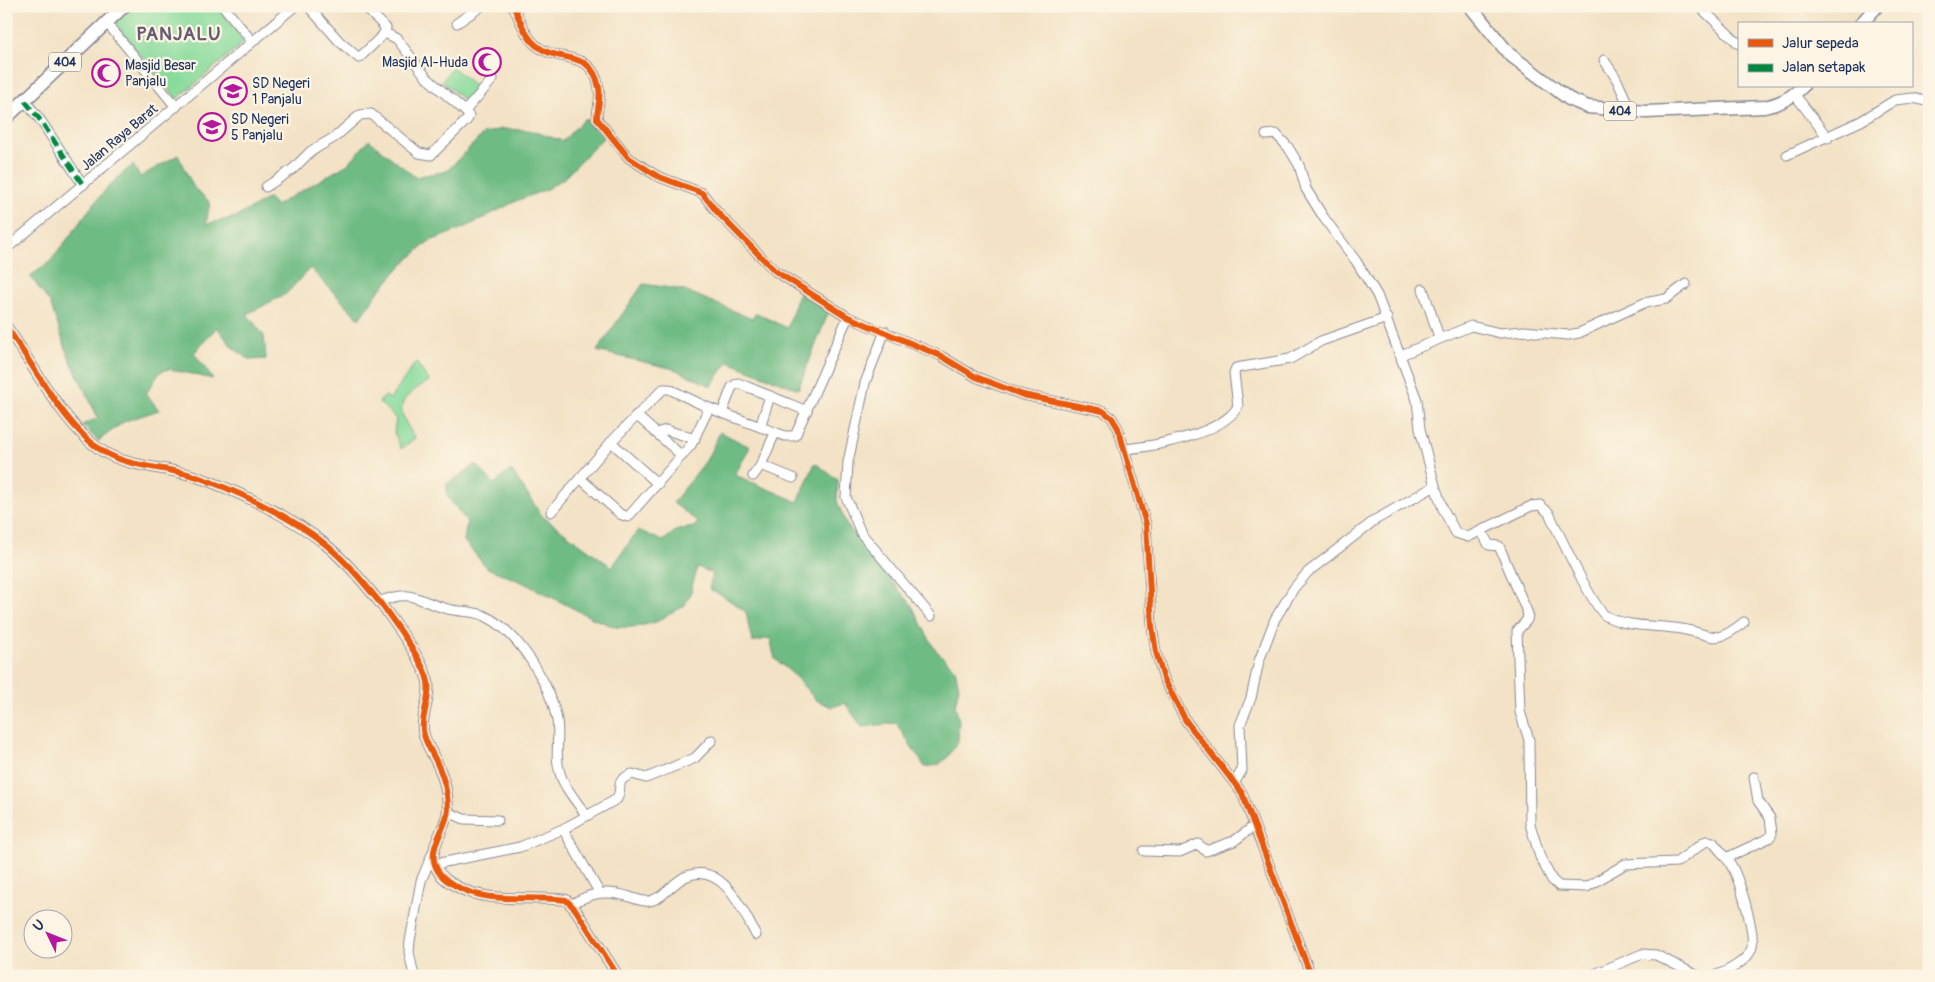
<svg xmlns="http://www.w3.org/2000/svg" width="1935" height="982" viewBox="0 0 1935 982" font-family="Pangolin,sans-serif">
<rect width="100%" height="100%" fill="#fcf5e5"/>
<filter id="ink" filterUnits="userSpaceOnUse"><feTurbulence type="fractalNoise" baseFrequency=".02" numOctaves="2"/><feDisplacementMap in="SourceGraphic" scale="10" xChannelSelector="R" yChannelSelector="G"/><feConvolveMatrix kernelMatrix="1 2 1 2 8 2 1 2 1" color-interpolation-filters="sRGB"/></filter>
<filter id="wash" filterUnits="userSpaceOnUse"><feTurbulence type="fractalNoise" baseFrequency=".0096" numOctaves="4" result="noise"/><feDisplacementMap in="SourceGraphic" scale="20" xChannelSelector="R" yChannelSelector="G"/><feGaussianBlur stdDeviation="1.12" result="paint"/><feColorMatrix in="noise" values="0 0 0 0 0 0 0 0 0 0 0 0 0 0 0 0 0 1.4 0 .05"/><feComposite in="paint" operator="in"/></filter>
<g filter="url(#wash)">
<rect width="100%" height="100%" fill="#f3e2c5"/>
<g fill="#89db9c" stroke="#52857d">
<polygon points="133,6 217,6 242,38 243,43 177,99 115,24"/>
<polygon points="453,67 477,88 465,101 442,81"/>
<path d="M416 362 429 381C396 400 395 407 415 438L401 449 394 432 396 419 379 402 386 396 390 399Z"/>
</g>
<g fill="#6ebb84" stroke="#447571">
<path d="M585 118 604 137 564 178 545 190 518 200 468 226 428 242 403 264 379 291 359 319 310 268 286 294 247 314 264 336 266 359 250 360 232 347 217 327 194 353 213 379 169 369 160 372 146 394 159 410 125 421 98 441 82 425 98 418 68 355 50 303 30 276C37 271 46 266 52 259 78 228 99 189 133 165L140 177 178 155 194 188 210 202 206 224 236 217 269 198 275 206 348 164 369 140 415 177 447 171 483 134 502 129 528 130 563 141Z"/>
<polygon points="643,284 684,290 752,319 756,313 787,328 799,293 829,311 798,389 728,362 711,386 674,369 597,351"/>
<polygon points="720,432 750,447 735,475 798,502 815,463 838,480 837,501 846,524 876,563 911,604 934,648 955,669 959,687 955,705 959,721 958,742 947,758 938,765 925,767 896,723 862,727 845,703 832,707 816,700 793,674 775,659 770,638 752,642 746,612 723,596 709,589 713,573 697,567 690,595 684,606 656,622 636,627 615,627 592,618 522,582 487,568 464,541 467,522 447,496 447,484 476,464 494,484 511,470 542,516 612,567 638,530 663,541 677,530 694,527 698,522 673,503 706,461"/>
</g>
</g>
<g filter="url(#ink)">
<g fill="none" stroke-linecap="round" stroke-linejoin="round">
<defs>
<g id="minor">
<polyline points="223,6 252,41"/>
<polyline points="308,6 340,42 359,58 383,35 386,28 365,7"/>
<path d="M513 6C520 19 525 37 537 46 559 64 592 48 599 88 601 99 597 109 597 119L629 158 657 176 702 193 717 212 775 271 848 317 941 356 976 377 1023 395 1103 411 1112 418 1118 428 1146 524 1152 626 1156 652 1164 679 1186 721 1242 793 1311 976"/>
<polyline points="1699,6 1739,44"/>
<polyline points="106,22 176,107"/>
<polyline points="457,23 482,6"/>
<polyline points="383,35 387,34 397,39 427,78 465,111 493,79"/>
<polyline points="1604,60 1616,78 1631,111"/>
<polyline points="1795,95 1828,138"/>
<polyline points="25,101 41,121 83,185"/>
<path d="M1266 135 1276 134 1288 147 1299 165 1306 189 1324 218 1356 261 1377 295 1417 400 1420 429 1435 486 1443 509 1456 533 1468 537 1531 506 1540 505 1549 513C1557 530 1594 609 1606 616 1628 628 1658 625 1681 629 1714 634 1713 647 1744 622"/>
<polyline points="1787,155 1861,121 1895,100 1913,98 1929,102"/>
<polyline points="266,187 293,169 311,151 335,137 360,115 371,114 419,153 431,155 467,120 469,116 465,111"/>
<polyline points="6,249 295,6"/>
<polyline points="1423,289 1439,337"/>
<polyline points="885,331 865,383 848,462 846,497 861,533 931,616"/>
<polyline points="1401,355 1471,326 1500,333 1524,331 1568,335 1579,333 1644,303 1666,299 1686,284"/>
<polyline points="722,413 732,387 738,383 807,411"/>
<polyline points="636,415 682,456"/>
<polyline points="760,427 770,396"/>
<polyline points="656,433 666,430 695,439"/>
<polyline points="611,442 658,484"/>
<path d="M1126 449C1155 446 1223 434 1238 406L1234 373 1236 368 1290 359 1321 341 1387 318"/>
<polyline points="761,465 793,478"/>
<polyline points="753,476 761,465 775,433"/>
<polyline points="580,478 620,514 628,517 691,445 709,408"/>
<polyline points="551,512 611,442 663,389 669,389 709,408 785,436 795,436 848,317"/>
<path d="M1482 532 1489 545 1499 546 1528 614 1527 620 1517 631 1520 712 1529 740 1530 824 1540 857 1552 880 1559 886 1587 887 1625 864 1677 862 1706 841 1713 842C1718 849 1725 855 1730 863 1739 878 1755 930 1752 947 1749 961 1725 973 1713 976"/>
<path d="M379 602C413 588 416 601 448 609 459 612 475 611 485 616 519 632 550 684 557 720 560 738 554 756 560 773 564 788 578 803 586 815"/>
<polyline points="1235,782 1242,770 1240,725 1251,698 1259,661 1275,619 1294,588 1308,572 1375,520 1435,486"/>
<polyline points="448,812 464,819 498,820"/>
<polyline points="563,829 599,892"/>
<polyline points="1144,851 1180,852 1198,844 1206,851 1234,841 1254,826"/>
<polyline points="1726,858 1769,838 1772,834 1770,818 1758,801 1754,777"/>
<path d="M435 864 520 847 563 829 617 799C624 785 613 782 632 774L646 778 695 758 712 740"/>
<path d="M572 904C592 892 608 890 630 897 636 899 643 902 649 901 664 899 673 881 687 876 723 862 743 911 756 935"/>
<polyline points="414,976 409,952 410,941 421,881 433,852"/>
<polyline points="1590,976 1642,954 1656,955 1698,976"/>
</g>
<path id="tertiary" d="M6 326C33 364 65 428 104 452 129 467 163 467 191 475 232 488 292 517 325 544 346 561 364 583 381 604 393 620 425 664 428 682 431 698 421 714 423 731 425 742 431 751 436 761 443 775 448 793 448 809 447 827 431 843 434 861 436 872 445 880 454 885 487 905 529 895 566 900L575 909 618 976"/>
<g id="primary">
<path d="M1470 6 1509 54 1569 99 1588 107 1646 112 1764 107C1780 104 1792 98 1803 86"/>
<polyline points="1861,24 1877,6"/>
<polyline points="6,118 124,6"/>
</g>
</defs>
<use href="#minor" stroke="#878892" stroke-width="11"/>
<use href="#tertiary" stroke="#878892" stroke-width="12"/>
<use href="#primary" stroke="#878892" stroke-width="15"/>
<use href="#minor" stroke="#fff" stroke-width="9"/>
<use href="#tertiary" stroke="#fff" stroke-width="10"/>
<use href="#primary" stroke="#fff" stroke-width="12"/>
<polyline stroke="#00873e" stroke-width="5" stroke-dasharray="10 5" stroke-linecap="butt" points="25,101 41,121 83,185"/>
<defs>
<g id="cycleway">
<path d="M513 6C520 19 525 37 537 46 559 64 592 48 599 88 601 99 597 109 597 119L629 158 657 176 702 193 717 212 775 271 848 317 941 356 976 377 1023 395 1103 411 1112 418 1118 428 1146 524 1152 626 1156 652 1164 679 1186 721 1242 793 1311 976"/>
<path d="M6 326C33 364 65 428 104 452 129 467 163 467 191 475 232 488 292 517 325 544 346 561 364 583 381 604 393 620 425 664 428 682 431 698 421 714 423 731 425 742 431 751 436 761 443 775 448 793 448 809 447 827 431 843 434 861 436 872 445 880 454 885 487 905 529 895 566 900L575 909 618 976"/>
</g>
</defs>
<use href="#cycleway" stroke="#fcf5e5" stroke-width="9"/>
<use href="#cycleway" stroke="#e8590c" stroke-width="6"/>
</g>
</g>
<defs>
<symbol id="mosque-ring" viewBox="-11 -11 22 22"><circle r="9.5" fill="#fcf5e5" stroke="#b5179e" stroke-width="1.5"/><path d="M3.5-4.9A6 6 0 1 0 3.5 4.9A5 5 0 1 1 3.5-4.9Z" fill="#b5179e"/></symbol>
<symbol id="school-ring" viewBox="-11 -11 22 22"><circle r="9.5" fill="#fcf5e5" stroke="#b5179e" stroke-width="1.5"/><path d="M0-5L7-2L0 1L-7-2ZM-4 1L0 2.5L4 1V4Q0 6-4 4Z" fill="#b5179e"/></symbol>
</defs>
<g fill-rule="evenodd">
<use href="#mosque-ring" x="471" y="46" width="32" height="32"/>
<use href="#mosque-ring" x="90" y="57" width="32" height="32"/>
<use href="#school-ring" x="217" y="75" width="32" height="32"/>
<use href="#school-ring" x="196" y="111" width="32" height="32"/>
</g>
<g text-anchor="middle" stroke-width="4.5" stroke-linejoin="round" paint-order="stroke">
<g fill="#fcf5e5" stroke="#5e6a86" stroke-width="1">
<rect x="49" y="52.5" width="32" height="19" rx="4"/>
<rect x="1604" y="101.5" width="32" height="19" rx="4"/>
</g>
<g font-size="12" font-weight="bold" fill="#1b2f5e">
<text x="65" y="66">404</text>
<text x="1620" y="115">404</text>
</g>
<g font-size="14" fill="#1b2f5e" stroke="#fcf5e5" text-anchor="start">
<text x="468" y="67" text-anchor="end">Masjid Al-Huda</text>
<text x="125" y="70">Masjid Besar<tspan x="125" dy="16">Panjalu</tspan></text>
<text x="252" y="88">SD Negeri<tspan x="252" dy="16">1 Panjalu</tspan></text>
<text x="231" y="124">SD Negeri<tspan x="231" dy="16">5 Panjalu</tspan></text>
</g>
<g font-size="14" fill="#1b2f5e" stroke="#fcf5e5">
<text transform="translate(119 137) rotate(-40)" y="5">Jalan Raya Barat</text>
</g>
<g font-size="19" font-weight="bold" letter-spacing="1" fill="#685c70" stroke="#fcf5e5">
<text x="179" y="40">PANJALU</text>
</g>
</g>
<rect width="1935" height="982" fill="none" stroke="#fcf5e5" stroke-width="25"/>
<rect x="1738" y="22" width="175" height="65" fill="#fcf5e5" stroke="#a2a6af"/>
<rect x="1748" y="39" width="25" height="8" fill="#e8590c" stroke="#a2a6af"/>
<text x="1782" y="48" font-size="15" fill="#1b2f5e">Jalur sepeda</text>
<rect x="1748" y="64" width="25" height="8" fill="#00873e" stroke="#a2a6af"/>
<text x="1782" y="72" font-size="15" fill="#1b2f5e">Jalan setapak</text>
<g transform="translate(48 934) rotate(313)"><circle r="24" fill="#fcf5e5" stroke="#a2a6af"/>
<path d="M0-4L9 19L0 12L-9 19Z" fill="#b5179e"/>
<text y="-8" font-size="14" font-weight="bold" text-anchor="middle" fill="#1b2f5e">U</text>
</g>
</svg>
